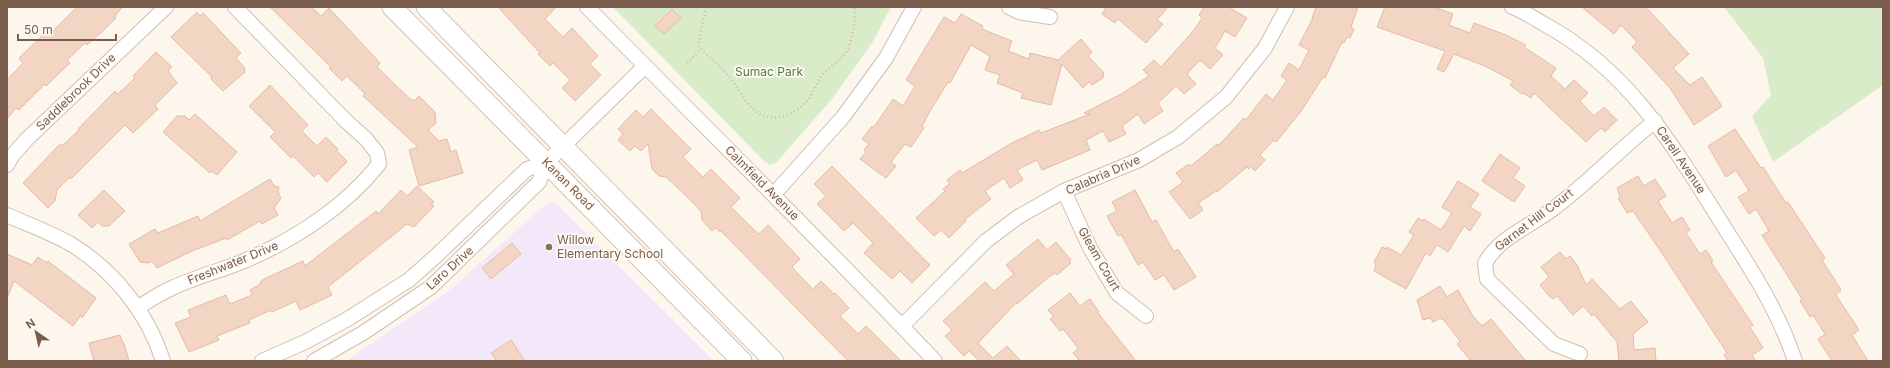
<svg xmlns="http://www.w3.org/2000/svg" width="1890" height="368" viewBox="0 0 1890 368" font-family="Inter,sans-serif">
<rect width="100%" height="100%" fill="#fdf6ec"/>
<polygon fill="#f3e8fa" points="555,202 714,361 346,361 450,290 546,204"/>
<g fill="#d8ecc9">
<polygon points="613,7 891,7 872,43 831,100 776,163 770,165 765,162"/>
<polygon points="1724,7 1883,7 1883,85 1773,162 1752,116 1771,95 1763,58"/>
</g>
<g fill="#f3d5c3" stroke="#e6bba3">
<polygon points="77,7 123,7 117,13 115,17 116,18 104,30 87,45 85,43 67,60 70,63 46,86 45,84 19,110 16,108 7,119 7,80 23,63 19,58 46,32 49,35"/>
<polygon points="270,7 312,7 321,16 329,8 380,63 377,67 411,100 412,99 414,101 419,96 435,112 436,123 428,130 439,141 447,139 451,152 456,150 463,173 419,186 409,150 418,147 363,96 365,94 347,76 342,81 329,68 331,67"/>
<polygon points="498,7 556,7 545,19 563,37 572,28 598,56 590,64 601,75 575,101 562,88 570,80 553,63 550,66 538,54 540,53"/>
<polygon points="1106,7 1168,7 1157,20 1163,24 1146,43 1118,19 1115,23 1102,14"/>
<polygon points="1204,7 1229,7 1247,18 1235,37 1225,31 1215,48 1223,55 1210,69 1200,60 1187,74 1196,84 1184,94 1176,86 1158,103 1163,111 1144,124 1138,114 1122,126 1126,134 1109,142 1103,131 1086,140 1090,150 1042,170 1037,160 1017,170 1023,180 1010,188 1004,178 985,191 991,199 964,220 966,221 949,238 941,230 934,236 916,218 945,191 943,189 950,184 947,180 960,170 962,173 1010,144 1039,130 1041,133 1090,114 1084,113 1123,93 1149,76 1143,70 1154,60 1161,67 1194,30 1202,18 1199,15"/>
<polygon points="1316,7 1358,7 1351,27 1354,29 1350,38 1347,37 1344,43 1342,42 1325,78 1323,77 1302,110 1276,142 1274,140 1260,155 1265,160 1255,171 1251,167 1249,169 1247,167 1217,192 1216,191 1198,203 1203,210 1190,219 1169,192 1183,182 1176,173 1189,164 1191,166 1217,144 1218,146 1244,118 1246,120 1266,94 1273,100 1287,80 1281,76 1289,63 1299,70 1309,50 1299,45 1313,18 1312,18"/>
<polygon points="1385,7 1434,7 1453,14 1449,25 1470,33 1474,23 1506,35 1526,45 1524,47 1556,68 1551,76 1565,89 1574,80 1588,93 1580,101 1594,116 1604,107 1617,120 1605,132 1601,128 1586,142 1534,93 1531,98 1523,93 1522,94 1510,85 1513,81 1487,67 1454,54 1444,72 1437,69 1445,51 1377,27"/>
<polygon points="1582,7 1646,7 1689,54 1673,68 1690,85 1702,77 1722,106 1694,125 1670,88 1632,47 1637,42 1621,25 1614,34"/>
<polygon points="672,9 681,18 664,34 655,26"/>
<polygon points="197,12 200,16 203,13 241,53 236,58 244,67 245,72 223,91 211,79 212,77 171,37"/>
<polygon points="961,14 983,26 982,29 1012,41 1008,51 1029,59 1030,53 1058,60 1081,39 1092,52 1088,56 1104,73 1103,78 1092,85 1089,82 1083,88 1062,64 1051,105 1021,98 1023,93 997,83 1000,75 985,70 990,56 971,45 950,83 948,82 933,106 922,126 924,128 911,147 905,144 891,162 896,166 886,178 860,159 866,152 864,150 869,144 862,139 872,126 874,127 893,99 903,106 915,86 906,80 944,17 955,23"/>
<polygon points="156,52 172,67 168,71 177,83 155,105 158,109 133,133 125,125 71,179 70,177 57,190 55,201 48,208 23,183 59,145 63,145 79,130 78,129 115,91 118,94 135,78 133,76"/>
<polygon points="270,85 308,125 302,131 317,146 326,137 338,149 337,151 345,159 347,162 327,182 318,173 314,177 293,156 291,158 270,137 275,132 249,106"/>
<polygon points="651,109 691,149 683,157 703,177 711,169 740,198 731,207 750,226 759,234 768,225 800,259 792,267 798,274 813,289 821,281 834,294 835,293 849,308 840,316 858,334 866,326 901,361 848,361 721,231 720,232 716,228 712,231 702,220 701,211 680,190 666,177 659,176 652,169 648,144 641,151 635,146 630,151 618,140 623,134 618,129 636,110 643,117"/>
<polygon points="195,114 237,152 217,175 212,171 210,173 163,132 177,116 185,116 189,120"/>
<polygon points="1735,129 1761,168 1763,167 1786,203 1788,202 1825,258 1822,260 1841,290 1836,295 1859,330 1852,335 1868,361 1832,361 1818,339 1825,334 1813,315 1810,317 1800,301 1802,299 1762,235 1769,231 1756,209 1749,214 1738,197 1749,191 1736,170 1726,177 1708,146"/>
<polygon points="1500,154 1520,168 1513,178 1525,186 1514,202 1482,181"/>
<polygon points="832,166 930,265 912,283 900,271 892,279 864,253 873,243 853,223 844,231 817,204 826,196 814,184"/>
<polygon points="1638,176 1644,186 1655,179 1666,196 1658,201 1672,223 1682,217 1690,230 1686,233 1700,254 1706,250 1713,261 1711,262 1753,325 1750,327 1763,348 1752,355 1756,361 1728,361 1724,355 1727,353 1660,250 1633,211 1627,213 1618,198 1620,196 1617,188"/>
<polygon points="270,179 274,186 279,187 278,192 281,198 274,208 278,215 262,224 260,221 227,240 226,238 192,251 157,268 152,261 149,263 140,262 129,244 155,229 158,233 198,216 200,221"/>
<polygon points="1458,181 1479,194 1470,207 1481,214 1470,231 1464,226 1448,252 1437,245 1430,256 1426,253 1406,289 1374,271 1376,264 1374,262 1382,247 1386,249 1387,247 1401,255 1414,235 1409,232 1418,218 1423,221 1424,219 1441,230 1452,213 1442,207"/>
<polygon points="417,186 434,202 431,204 434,206 414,227 407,224 328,287 332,295 300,310 296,301 272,312 271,310 249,320 250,323 217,336 219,340 189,352 175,323 191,317 188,310 226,295 230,304 252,295 250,290 259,285 262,280 303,261 305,266 376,211 378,214 401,190 407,196"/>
<polygon points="104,190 125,211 109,226 102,226 98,222 92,228 78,215"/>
<polygon points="1135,190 1152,222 1156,220 1174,252 1178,249 1196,277 1174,290 1164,275 1155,280 1143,262 1138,265 1121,234 1118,236 1107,216 1117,211 1112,202"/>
<polygon points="1038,239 1047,250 1056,242 1071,260 1069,262 1071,263 1057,275 1055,273 1050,276 1017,304 1016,303 978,343 993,358 1007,346 1021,361 979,361 969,351 964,356 945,336 952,330 943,321 985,282 994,291 1014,274 1006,265"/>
<polygon points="512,243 521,254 491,279 482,268"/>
<polygon points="1560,252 1566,259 1570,256 1577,265 1586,285 1592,279 1620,309 1631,301 1648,322 1633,334 1634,350 1655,348 1656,361 1619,361 1617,342 1594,314 1592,316 1583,306 1573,315 1557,296 1553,299 1550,297 1540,285 1549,277 1541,267"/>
<polygon points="7,254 32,265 38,257 47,263 48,261 96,298 82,318 81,315 73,326 14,281 7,298"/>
<polygon points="1440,286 1447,297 1458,290 1473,316 1482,326 1491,319 1526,361 1471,361 1457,344 1460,341 1443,319 1442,320 1441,318 1433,322 1430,318 1423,320 1417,300"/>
<polygon points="1070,293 1080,306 1090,299 1099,312 1098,313 1136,361 1080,361 1073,353 1078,348 1063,329 1060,331 1050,319 1054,317 1048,310"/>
<polygon points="120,335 122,341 124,343 129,361 94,361 89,343"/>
<polygon points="511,340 525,361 497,361 491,353"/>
</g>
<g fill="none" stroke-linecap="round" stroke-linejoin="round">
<defs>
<g id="street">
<path d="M587 7C703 125 821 241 935 361"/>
<polyline points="1009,7 1019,12 1050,17"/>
<path d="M1512 7C1523 11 1534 18 1544 24 1629 70 1672 144 1721 222 1750 268 1778 309 1795 361"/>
<polyline points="7,165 12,156 27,139 166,7"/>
<polyline points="1064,191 1090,248 1117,293 1146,316"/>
<polyline points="774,194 843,117 886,58 914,7"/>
<path d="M7 215C27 224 49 232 69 243 113 269 148 313 163 361"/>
<path d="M137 308C149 301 160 293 172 288 195 277 220 271 244 261 294 240 345 207 379 164L377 153 366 139 346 121 235 7"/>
<polyline points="902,326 986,241 1018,217 1064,191 1139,160 1178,137 1226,97 1265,48 1287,7"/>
<path d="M1580 354 1554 344 1487 279 1485 263C1500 237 1529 227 1553 209 1589 182 1620 149 1655 121"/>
<polyline points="262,361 305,342 346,320 409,280 437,255 527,169 546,163 645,66"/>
<polyline points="314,361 363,333 431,287 539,182 546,163"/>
</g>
<g id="secondary">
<polyline points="392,7 742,361"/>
<polyline points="426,7 774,361"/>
</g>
</defs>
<use href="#street" stroke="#d1beb0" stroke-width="16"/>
<use href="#secondary" stroke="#d6c0b0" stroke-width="21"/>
<g stroke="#d9b8a5" stroke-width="2.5" stroke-dasharray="1 3" stroke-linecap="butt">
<path d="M706 7 698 46C708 57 722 67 731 79 741 92 746 107 762 115 779 122 800 112 810 97 815 89 818 80 824 73 831 66 841 60 846 52 853 40 856 20 854 7"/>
<polyline points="687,63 701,49"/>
</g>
<use href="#street" stroke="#fff" stroke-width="14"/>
<use href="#secondary" stroke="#fff" stroke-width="19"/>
</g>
<circle fill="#8d6e63" stroke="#fffaf3" stroke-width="1.5" cx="549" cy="247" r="4"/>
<g text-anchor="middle" stroke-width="3.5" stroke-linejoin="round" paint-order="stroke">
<g font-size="12" fill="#537a41" stroke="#fffaf3">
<text x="769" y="76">Sumac Park</text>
</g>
<g font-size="12" fill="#7a5c4d" stroke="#fffaf3">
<text transform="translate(76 92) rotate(-44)" y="4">Saddlebrook Drive</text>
<text transform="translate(1681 160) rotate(56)" y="4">Carell Avenue</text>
<text transform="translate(1103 175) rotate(-24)" y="4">Calabria Drive</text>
<text transform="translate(762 183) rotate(45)" y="4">Calmfield Avenue</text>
<text transform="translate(568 184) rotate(45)" y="4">Kanan Road</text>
<text transform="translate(1534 220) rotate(-37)" y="4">Garnet Hill Court</text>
<text transform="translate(1099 259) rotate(60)" y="4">Gleam Court</text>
<text transform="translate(233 263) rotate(-22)" y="4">Freshwater Drive</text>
<text transform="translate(450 268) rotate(-42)" y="4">Laro Drive</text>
</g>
<g font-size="12" fill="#785e54" stroke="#fffaf3" text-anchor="start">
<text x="557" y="244">Willow<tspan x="557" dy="14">Elementary School</tspan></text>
</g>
</g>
<rect width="1890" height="368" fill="none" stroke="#7a5c4d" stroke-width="16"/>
<g transform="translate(36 332) rotate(326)" stroke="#fffaf3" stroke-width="3" paint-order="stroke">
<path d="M0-3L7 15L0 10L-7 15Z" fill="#7a5c4d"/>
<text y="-6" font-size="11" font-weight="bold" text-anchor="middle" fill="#7a5c4d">N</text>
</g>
<path d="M18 34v6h98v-6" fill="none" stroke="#7a5c4d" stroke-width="2"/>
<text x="24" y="34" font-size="12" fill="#7a5c4d" stroke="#fffaf3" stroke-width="3" paint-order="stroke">50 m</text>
</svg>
